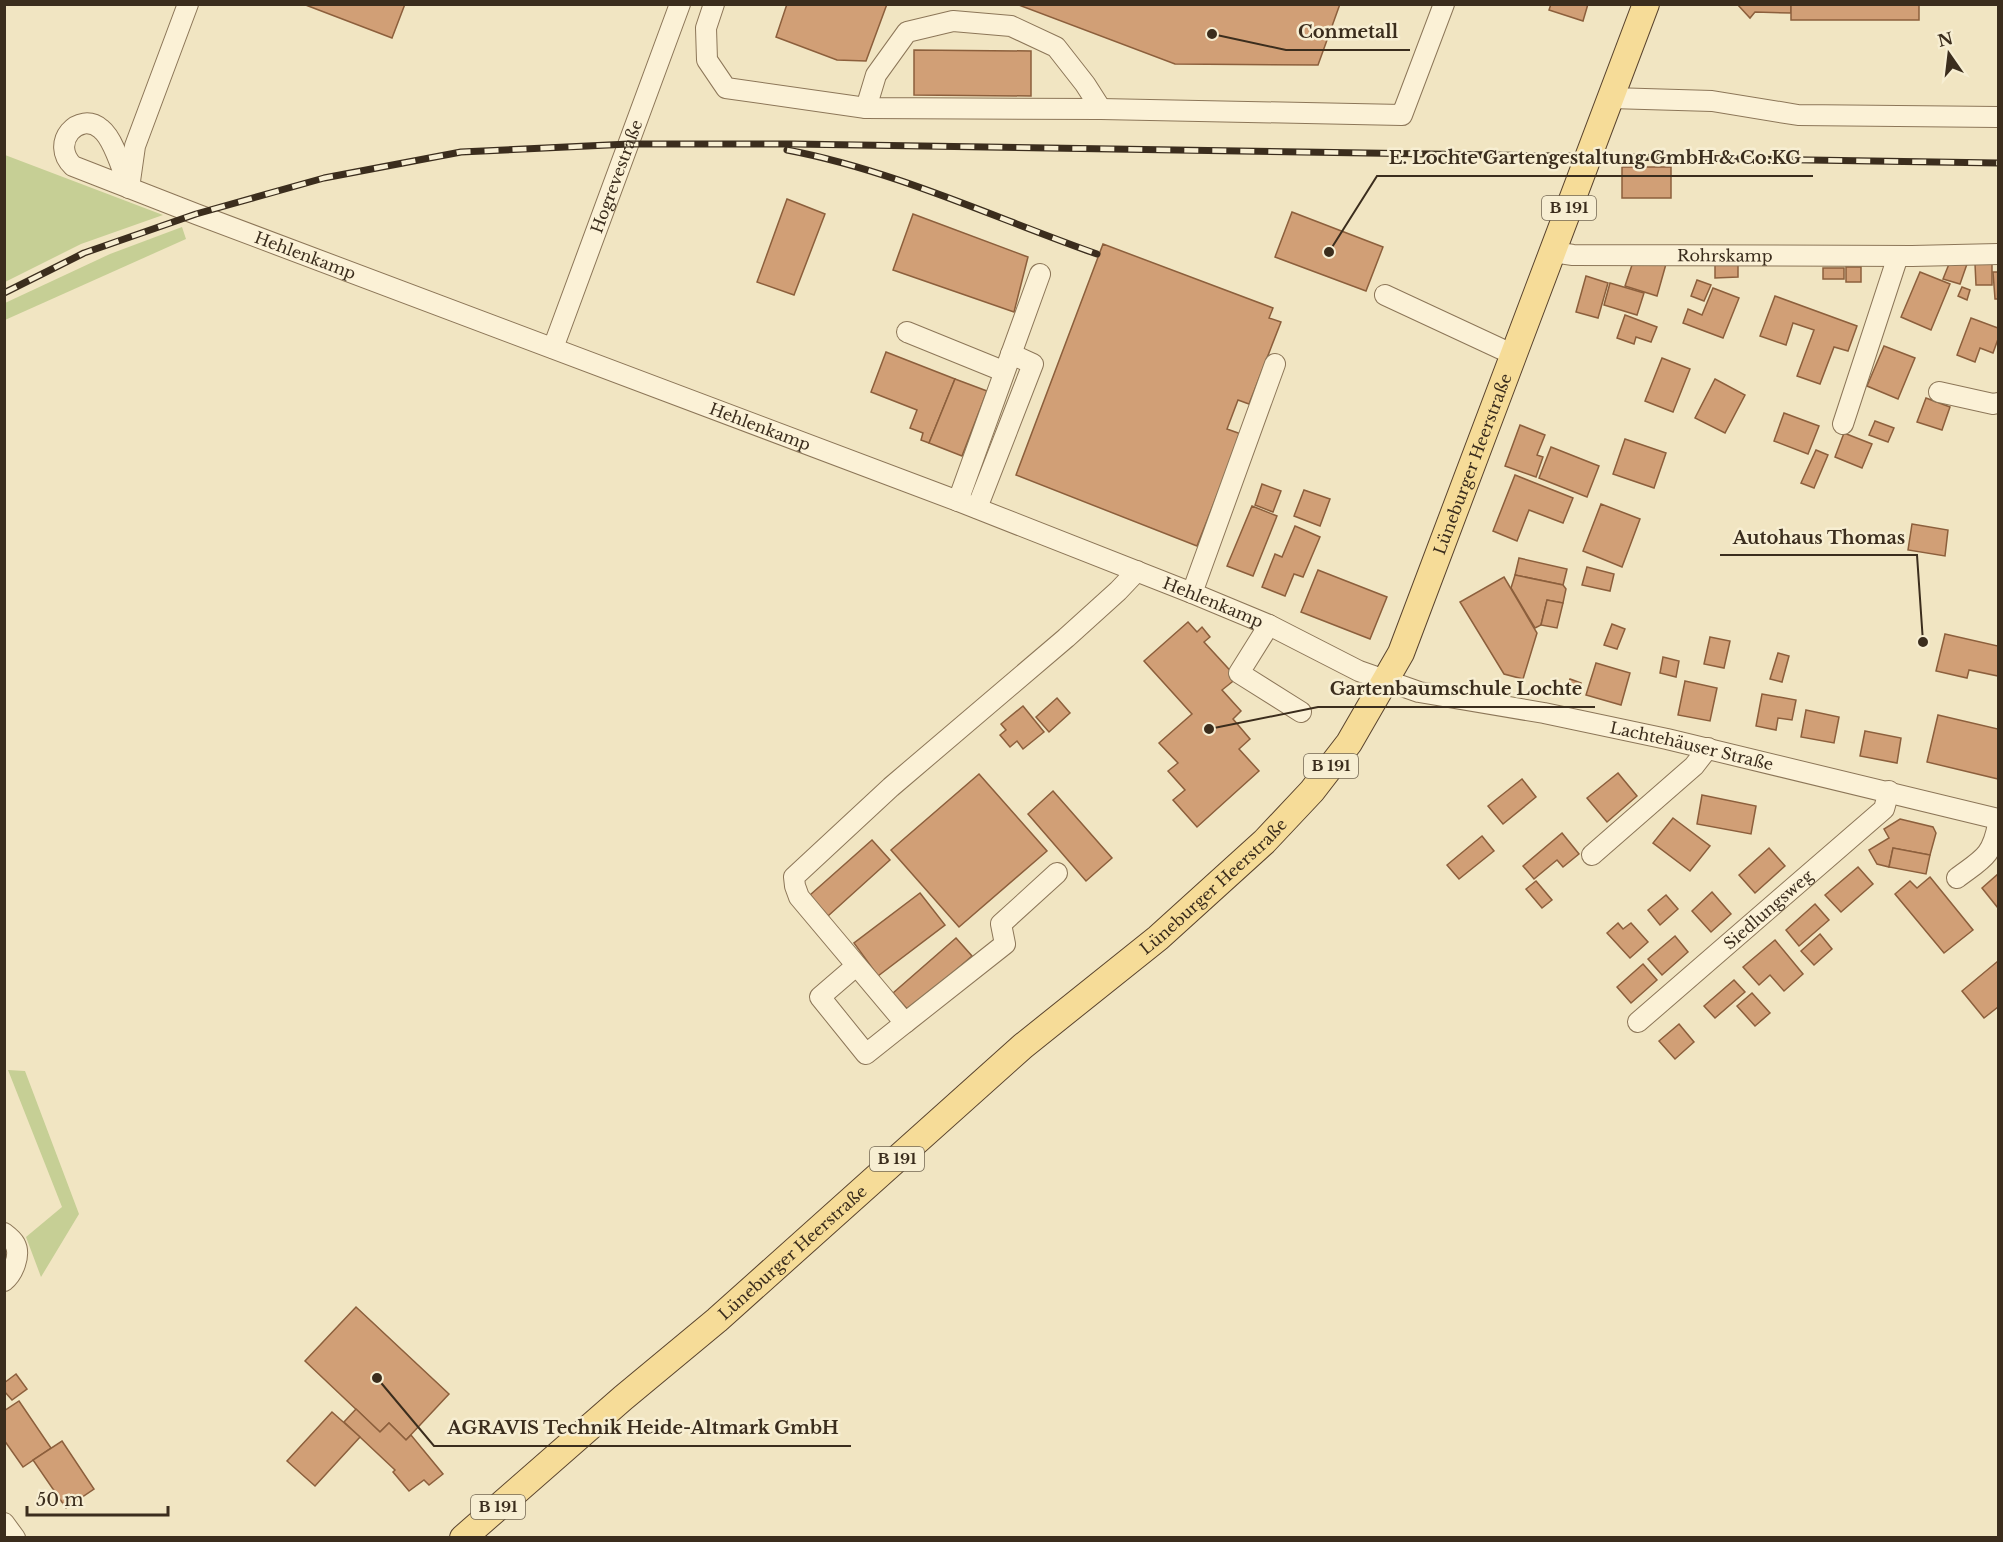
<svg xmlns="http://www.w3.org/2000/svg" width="2003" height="1542" viewBox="0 0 2003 1542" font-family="'Libre Baskerville',serif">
<rect width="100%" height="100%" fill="#f1e5c2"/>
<g fill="#c6cf95">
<polygon points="5,155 163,215 81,244 5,282"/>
<polygon points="182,227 186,239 5,320 5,303 110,254"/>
<polygon points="8,1070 25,1071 79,1214 41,1277 26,1237 62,1207"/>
</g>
<g fill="#d19f76" stroke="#8c5f3c" stroke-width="1.5">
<polygon points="303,4 405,4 392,38"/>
<polygon points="887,4 866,61 837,60 776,37 787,4"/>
<polygon points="1016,4 1340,4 1318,65 1175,64"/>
<polygon points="1551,4 1588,4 1583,21 1549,10"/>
<polygon points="1737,4 1791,4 1791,13 1755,12 1750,18"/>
<rect x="1791" y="4" width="128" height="16"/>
<polygon points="914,50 1031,51 1031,96 914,95"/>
<rect x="1622" y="167" width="49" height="31"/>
<polygon points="787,199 825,214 794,295 757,282"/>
<polygon points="1292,212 1383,247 1366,291 1275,257"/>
<polygon points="913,214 1028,257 1014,312 893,270"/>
<polygon points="1103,244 1273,308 1269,318 1281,322 1249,404 1238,400 1227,429 1241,434 1197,546 1016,475"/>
<polygon points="1666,264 1657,296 1625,286 1632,265"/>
<polygon points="1949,264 1967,264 1960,284 1943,279"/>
<polygon points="1975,264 1992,264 1992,285 1976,285"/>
<polygon points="1715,265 1738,265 1738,277 1715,278"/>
<rect x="1846" y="267" width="15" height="15"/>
<rect x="1823" y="268" width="21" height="11"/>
<polygon points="1920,272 1950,284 1931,330 1901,317"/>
<polygon points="1993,272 1998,272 1998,299 1995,299"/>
<polygon points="1586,276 1608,283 1598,318 1576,312"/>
<polygon points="1697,280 1711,285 1704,301 1691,296"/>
<polygon points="1610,283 1644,293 1637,315 1604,305"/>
<polygon points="1962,287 1970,290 1967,300 1958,296"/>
<polygon points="1713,288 1739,298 1723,338 1683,323 1688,309 1702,315"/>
<polygon points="1775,296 1857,326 1848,351 1834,347 1820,384 1797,376 1814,330 1793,323 1786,345 1760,336"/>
<polygon points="1625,315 1657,327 1651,342 1636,337 1634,344 1617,338"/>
<polygon points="1971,318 1998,328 1998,339 1993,353 1980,348 1975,362 1957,355"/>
<polygon points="1884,346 1915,358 1898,399 1867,386"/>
<polygon points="886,352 955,379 929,443 921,440 923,433 910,428 917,410 871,392"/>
<polygon points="1662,358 1690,369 1673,412 1645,401"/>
<polygon points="955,379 987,391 962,456 929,443"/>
<polygon points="1715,379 1745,395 1725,433 1695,418"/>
<polygon points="1926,398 1950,407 1942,430 1917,422"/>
<polygon points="1784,413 1819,426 1808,454 1774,441"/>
<polygon points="1875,421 1894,428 1888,442 1869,435"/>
<polygon points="1520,425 1545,435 1537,455 1543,457 1536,477 1505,466"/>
<polygon points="1844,433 1872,444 1862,468 1835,457"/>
<polygon points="1625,439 1666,453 1654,488 1613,474"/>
<polygon points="1551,447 1599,466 1587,497 1539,478"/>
<polygon points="1816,450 1828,455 1814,488 1801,483"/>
<polygon points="1515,475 1573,498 1563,523 1529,510 1517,541 1493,531"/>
<polygon points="1262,484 1281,491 1273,512 1255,505"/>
<polygon points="1304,490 1330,499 1320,526 1294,516"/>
<polygon points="1601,504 1640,519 1622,567 1583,551"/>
<polygon points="1252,506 1277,516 1253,576 1227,566"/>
<polygon points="1912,524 1948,530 1945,556 1908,550"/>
<polygon points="1295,526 1320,537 1303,577 1294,574 1285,596 1262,587 1275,554 1282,557"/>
<polygon points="1519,558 1567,569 1563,585 1515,575"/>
<polygon points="1587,567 1614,574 1610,591 1582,585"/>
<polygon points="1318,570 1387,597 1370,639 1301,612"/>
<polygon points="1515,575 1563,585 1566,589 1563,603 1547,600 1541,625 1535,628 1511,588"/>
<polygon points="1504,577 1537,633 1523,679 1504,674 1460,602"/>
<polygon points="1547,600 1563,603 1557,628 1541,625"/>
<polygon points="1188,622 1197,632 1202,627 1210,637 1204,642 1237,678 1222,690 1241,711 1233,719 1250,739 1239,749 1259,771 1197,827 1173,800 1185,790 1168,771 1178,763 1159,743 1192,714 1144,661"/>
<polygon points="1612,624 1625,629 1617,649 1604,645"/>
<polygon points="1945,634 1998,646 1998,676 1969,670 1967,678 1936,671"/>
<polygon points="1710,637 1730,641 1724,668 1704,664"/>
<polygon points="1778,653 1789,656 1782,682 1770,679"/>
<polygon points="1663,657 1679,661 1676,677 1660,673"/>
<polygon points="1596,663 1630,673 1621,705 1586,695"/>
<polygon points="1570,679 1581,683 1578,692 1567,688"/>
<polygon points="1685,681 1717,688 1710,721 1678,715"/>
<polygon points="1762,694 1796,700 1792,720 1778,718 1776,730 1756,726"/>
<polygon points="1057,698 1070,713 1049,732 1036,717"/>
<polygon points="1023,706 1044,732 1023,749 1017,741 1010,747 1000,735 1006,730 1001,724"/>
<polygon points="1806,710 1839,717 1834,743 1801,737"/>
<polygon points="1938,715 1998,729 1998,779 1927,762"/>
<polygon points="1865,731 1901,738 1897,763 1860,756"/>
<polygon points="1618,773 1637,796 1607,822 1587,798"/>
<polygon points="979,774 1047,851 959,927 891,850"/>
<polygon points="1522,779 1536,797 1503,824 1488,806"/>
<polygon points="1053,791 1112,858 1086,881 1028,814"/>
<polygon points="1702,795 1756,806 1751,834 1697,824"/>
<polygon points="1673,818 1710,846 1690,871 1653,843"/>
<polygon points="1900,819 1933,827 1936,833 1930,855 1893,848 1889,867 1877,864 1869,850 1889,838 1884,829"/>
<polygon points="1562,833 1579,854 1563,867 1557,860 1534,879 1523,866"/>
<polygon points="1482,836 1494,851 1459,879 1447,865"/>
<polygon points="872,840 890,860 828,916 810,895"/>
<polygon points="1769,848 1785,866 1755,893 1739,875"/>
<polygon points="1893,848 1930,855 1926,874 1889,867"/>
<polygon points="1858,867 1873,884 1841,912 1825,895"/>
<polygon points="1998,874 1998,908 1982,888"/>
<polygon points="1930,877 1973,930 1944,953 1895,894 1910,881 1917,888"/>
<polygon points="1536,881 1552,900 1542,908 1526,889"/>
<polygon points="1712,892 1731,914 1711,932 1692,911"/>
<polygon points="920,893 945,925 878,976 854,943"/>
<polygon points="1666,895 1678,909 1660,925 1648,910"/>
<polygon points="1815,904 1829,920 1799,946 1786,930"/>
<polygon points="1618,923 1623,929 1631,923 1648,942 1630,958 1607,933"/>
<polygon points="1820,934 1832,949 1814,965 1801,951"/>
<polygon points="1675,936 1688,952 1662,975 1648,959"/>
<polygon points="956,938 972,956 909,1011 893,993"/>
<polygon points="1775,940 1803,974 1784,991 1770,975 1759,985 1743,967"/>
<polygon points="1998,961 1998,1007 1984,1018 1962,991"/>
<polygon points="1643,964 1657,980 1631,1003 1617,987"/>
<polygon points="1734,980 1745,992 1715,1018 1704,1006"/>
<polygon points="1752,993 1770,1013 1755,1026 1737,1006"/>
<polygon points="1679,1024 1694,1042 1675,1059 1659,1041"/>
<polygon points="356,1307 449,1394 406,1440 389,1423 380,1432 305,1361"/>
<polygon points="16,1374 27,1389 12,1400 4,1391 4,1383"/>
<polygon points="19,1401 51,1448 23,1467 4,1440 4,1411"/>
<polygon points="356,1409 380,1432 389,1423 406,1440 411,1435 443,1474 429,1485 424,1480 409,1491 393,1472 395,1470 344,1422"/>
<polygon points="332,1412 360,1437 315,1486 287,1461"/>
<polygon points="62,1441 94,1489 66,1508 33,1460"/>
</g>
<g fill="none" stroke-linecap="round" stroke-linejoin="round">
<defs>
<g id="minor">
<polyline points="714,4 706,28 707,60 726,88 866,108 1101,109 1402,115 1444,4"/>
<polyline points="1611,98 1712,101 1798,115 1998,117"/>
<polyline points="866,108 876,75 907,32 953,21 1011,26 1056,47 1085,84 1101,109"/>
<path id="s1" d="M129 188C123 172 114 139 101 129 79 110 49 143 73 166L196 214 958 501 1192 593 1269 625 1359 671 1419 692 1544 713 1667 739 1998 819"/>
<polyline points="129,188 135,146 188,4"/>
<path id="s2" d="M1553 252 1573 255 1912 256 1998 254"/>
<polyline points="1385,295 1514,355"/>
<polyline points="907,332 1003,371"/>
<path id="s3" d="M553 348 680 4"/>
<polyline points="1939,392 1993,404 1998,403"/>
<polyline points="1843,424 1898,256"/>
<polyline points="958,501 1040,274"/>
<polyline points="977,508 1033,364 1011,354"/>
<polyline points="1192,593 1275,364"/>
<polyline points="1269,625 1239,673 1301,712"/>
<polyline points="1592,855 1694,766 1708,748"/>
<polyline points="1057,873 1001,924 1005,944 905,1023 799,897 795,886 794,877 891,787 1066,638 1118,591 1137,571"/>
<path d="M1957 878C1982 859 1992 857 1998 824"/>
<polyline points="856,966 820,997 866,1054 905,1023"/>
<path id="s4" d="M1638 1022 1884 809 1889 791"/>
<path d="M4 1233C8 1236 13 1240 15 1244 21 1255 13 1274 4 1281"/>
<polyline points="4,1523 15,1538"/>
</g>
<g id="major">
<path id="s5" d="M463 1538 623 1398 717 1320 1023 1046 1158 938 1264 842 1312 791 1349 743 1401 653 1646 4"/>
</g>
</defs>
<use href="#minor" stroke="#8c7658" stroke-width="22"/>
<use href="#major" stroke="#59432d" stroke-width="28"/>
<use href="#minor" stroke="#fbf1d6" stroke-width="20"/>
<use href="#major" stroke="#f6dc98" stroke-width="26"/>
<defs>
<g id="rail">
<path d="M787 150C893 170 995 218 1097 254"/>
<polyline points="4,293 84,253 196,214 324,178 461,152 629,144 794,144 1998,163"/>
</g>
</defs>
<use href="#rail" stroke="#3b2d1d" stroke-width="7"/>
<use href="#rail" stroke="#f7eed2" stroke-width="4.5" stroke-dasharray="14" stroke-linecap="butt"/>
</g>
<g text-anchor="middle" stroke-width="5" stroke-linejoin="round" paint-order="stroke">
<g fill="#f7eed2" stroke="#736753" stroke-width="1.5">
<rect x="1542" y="196" width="54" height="24" rx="4.5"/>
<rect x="1304" y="754" width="54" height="24" rx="4.5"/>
<rect x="870" y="1147" width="54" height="24" rx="4.5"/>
<rect x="471" y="1495" width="54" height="24" rx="4.5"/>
</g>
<g font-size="15" font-weight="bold" fill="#3b2d1d">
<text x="1569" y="213">B 191</text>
<text x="1331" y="771">B 191</text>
<text x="897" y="1164">B 191</text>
<text x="498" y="1512">B 191</text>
</g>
<g font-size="16" fill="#3b2d1d" stroke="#f7eed2">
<text dy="6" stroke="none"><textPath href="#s3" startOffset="183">Hogrevestraße</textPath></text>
<text dy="6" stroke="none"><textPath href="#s1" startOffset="388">Hehlenkamp</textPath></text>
<text dy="6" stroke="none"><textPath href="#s2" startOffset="172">Rohrskamp</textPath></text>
<text dy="6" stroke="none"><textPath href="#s1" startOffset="874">Hehlenkamp</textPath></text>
<text dy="6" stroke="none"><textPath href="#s5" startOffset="1498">Lüneburger Heerstraße</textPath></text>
<text dy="6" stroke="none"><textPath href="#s1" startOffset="1360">Hehlenkamp</textPath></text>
<text dy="6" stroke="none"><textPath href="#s1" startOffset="1863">Lachtehäuser Straße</textPath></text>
<text dy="6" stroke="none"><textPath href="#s5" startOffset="994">Lüneburger Heerstraße</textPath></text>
<text dy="6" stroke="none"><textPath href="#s4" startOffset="172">Siedlungsweg</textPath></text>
<text dy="6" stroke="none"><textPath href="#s5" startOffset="436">Lüneburger Heerstraße</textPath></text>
</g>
</g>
<path fill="none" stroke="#3b2d1d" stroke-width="2" d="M1212 34L1286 50H1410M1329 252L1377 176H1813M1923 642L1917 555H1720M1209 729L1318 707H1595M377 1378L434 1446H851"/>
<g fill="#3b2d1d" stroke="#f7eed2" stroke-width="2">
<circle cx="1212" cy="34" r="6"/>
<circle cx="1329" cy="252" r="6"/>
<circle cx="1923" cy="642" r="6"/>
<circle cx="1209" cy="729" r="6"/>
<circle cx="377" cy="1378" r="6"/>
</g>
<g font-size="18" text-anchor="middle" font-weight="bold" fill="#3b2d1d" stroke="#f7eed2" stroke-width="5" stroke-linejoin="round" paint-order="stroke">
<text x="1348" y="38">Conmetall</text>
<text x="1595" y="164">E. Lochte Gartengestaltung GmbH &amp; Co.KG</text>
<text x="1819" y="544">Autohaus Thomas</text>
<text x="1456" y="695">Gartenbaumschule Lochte</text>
<text x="643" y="1434">AGRAVIS Technik Heide-Altmark GmbH</text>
</g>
<rect width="2003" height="1542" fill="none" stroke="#3b2d1d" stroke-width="12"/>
<g transform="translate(1949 54) rotate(346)" stroke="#f7eed2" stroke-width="4.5" paint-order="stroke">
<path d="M0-4.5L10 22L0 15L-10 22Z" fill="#3b2d1d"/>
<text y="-9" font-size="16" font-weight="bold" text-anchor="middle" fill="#3b2d1d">N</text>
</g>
<path d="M27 1506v9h141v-9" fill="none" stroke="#3b2d1d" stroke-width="3"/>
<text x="36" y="1506" font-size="18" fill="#3b2d1d" stroke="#f7eed2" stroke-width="4.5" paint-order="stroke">50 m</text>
</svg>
